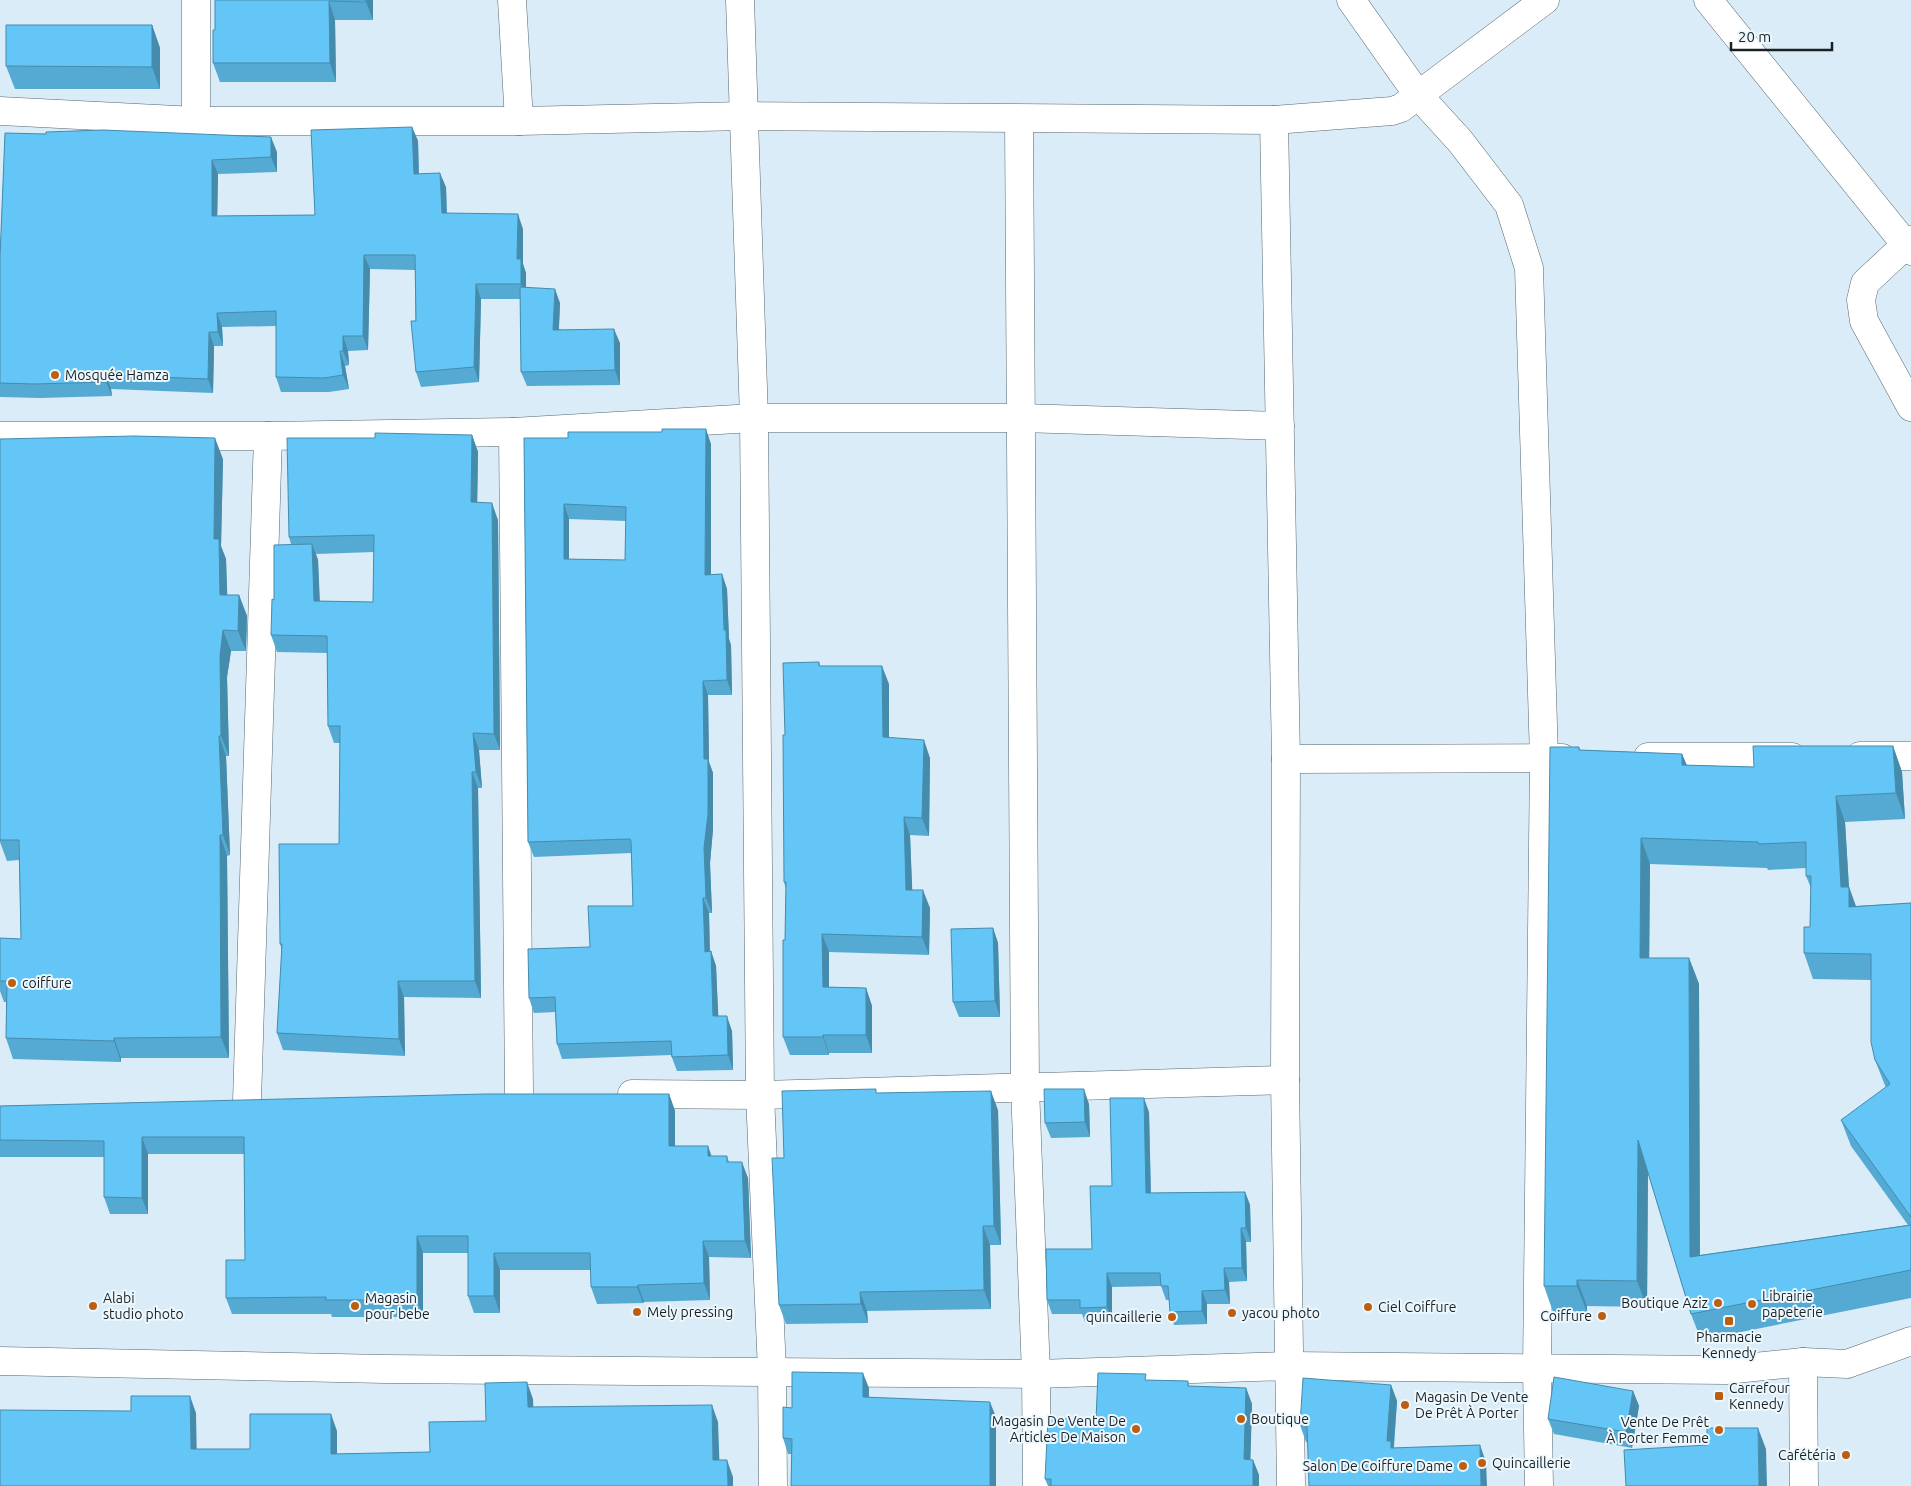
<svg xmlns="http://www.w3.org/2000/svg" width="1911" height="1486" viewBox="0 0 1911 1486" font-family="Ubuntu,sans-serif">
<rect width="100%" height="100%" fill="#d9ecf7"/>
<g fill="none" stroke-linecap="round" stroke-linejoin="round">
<defs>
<g id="minor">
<polyline points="512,0 519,121"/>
<polyline points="740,0 754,418 760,1095 772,1371 773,1486"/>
<polyline points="1351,0 1418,95 1460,141 1509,205 1529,268 1544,758 1537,1369 1539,1486"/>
<polyline points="1708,0 1911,251"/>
<polyline points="0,111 196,121 519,121 745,116 1274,120 1392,111 1401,108 1545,0"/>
<polyline points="1019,119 1025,1087 1036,1374 1037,1486"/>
<polyline points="1274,120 1286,759 1285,1080 1291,1486"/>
<polyline points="196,121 196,0"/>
<polyline points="1911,240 1865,283 1861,300 1864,321 1911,407"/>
<polyline points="513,432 519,1094"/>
<polyline points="0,436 268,436 513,432 754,418 1021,418 1280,426"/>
<polyline points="1860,756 1911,756"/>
<polyline points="1648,757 1792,757"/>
<polyline points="1286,759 1562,758"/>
<polyline points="632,1094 760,1095 1285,1080"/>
<polyline points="247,1101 268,436"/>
<polyline points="0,1361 385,1369 1036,1374 1290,1366 1726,1370 1803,1362 1847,1364 1911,1341"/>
<polyline points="1803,1362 1804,1486"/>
</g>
</defs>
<use href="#minor" stroke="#566770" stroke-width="29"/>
<use href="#minor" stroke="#fff" stroke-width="28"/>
</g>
<g fill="#55aad4" fill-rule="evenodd">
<polygon points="215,0 373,0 373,20 335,20 336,82 220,82 213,63 215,30"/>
<polygon points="152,25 160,48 160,89 15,89 6,66"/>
<polygon points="412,127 418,141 419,174 446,187 447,213 523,229 523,264 526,273 526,287 560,303 559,329 620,343 620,385 527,386 521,372 520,299 481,299 479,382 421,387 416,372 415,270 370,269 368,350 348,351 349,365 345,366 349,389 329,392 281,392 276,377 276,326 222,327 223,346 214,346 213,393 111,389 112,396 40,398 0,397 0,257 5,133 277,152 277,172 218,174 217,216 315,215"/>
<path d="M472 435 478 452 477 502 498 520 500 750H479L482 788H478L481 998 404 997 405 1056 283 1050 277 1033 282 950 280 944 339 844 340 743H334L328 726 327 653 277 652 271 635 291 544 289 537 375 438ZM374 552 373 602 320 601 318 560 316 554Z"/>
<path d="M524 438 711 444V574H722L727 589 729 639 731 645 732 695H708L709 762 713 773V829L710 863 712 913H709L710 951H711L716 966 718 1016 732 1031 733 1070 677 1071 671 1055 562 1059 557 1044 555 1012 534 1013 529 998 590 947 633 906 631 853 534 857 528 842ZM569 519 626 521 625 560 569 559Z"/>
<polygon points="0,439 223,459 221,546 226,559 227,595 239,595 247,616 246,651 231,651 227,677 229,756 226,756 230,855 227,856 229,1058 121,1058 121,1062 13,1059 6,1038 6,1002 4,1002 0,991 0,938 21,939 19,860 7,861 0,842"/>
<polygon points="819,662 820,666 889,684 889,738 930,758 929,836 910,835 912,890 930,908 929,955 829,952 829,987 866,988 872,1006 872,1053 829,1053 829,1055 790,1055 783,1037 786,889 784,882 785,735"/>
<path d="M1893 746 1902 772 1905 819 1845 822 1849 887 1856 906 1911 903V1298L1701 1340 1691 1314 1648 1171 1647 1307 1587 1306V1312H1553L1544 1286 1579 747 1580 750 1682 754 1687 765 1754 767ZM1650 864 1767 868 1768 870 1806 868V876L1811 888 1810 927 1804 953 1813 979 1871 980 1875 1060 1886 1088 1841 1120 1851 1146 1908 1225 1700 1255 1699 984 1689 958H1649Z"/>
<polygon points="993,928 998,943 1000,1017 959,1017 953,1002"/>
<polygon points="877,1093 998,1110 1001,1245 990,1245 991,1309 867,1311 868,1323 786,1324 779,1305 784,1158"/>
<polygon points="669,1094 675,1111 675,1146 708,1146 711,1156 727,1156 729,1162 748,1178 751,1258 709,1257 710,1300 644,1302 643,1303 597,1304 591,1287 591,1270 500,1270 500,1313 474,1313 468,1296 468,1253 423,1253 423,1317 332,1317 331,1314 232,1314 226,1298 245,1260 244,1154 148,1154 148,1214 110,1214 104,1197 104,1157 0,1157 0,1106"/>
<polygon points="1089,1104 1090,1137 1051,1138 1045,1123"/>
<polygon points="1149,1112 1151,1193 1245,1192 1250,1205 1251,1242 1246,1242 1247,1281 1229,1282 1230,1304 1207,1304 1207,1324 1174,1325 1170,1312 1169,1300 1166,1300 1161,1286 1112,1287 1112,1321 1085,1322 1082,1314 1052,1314 1047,1300 1092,1249 1112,1186"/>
<polygon points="1148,1380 1188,1381 1189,1386 1246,1388 1252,1404 1250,1460 1253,1460 1259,1475 1259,1486 1048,1486 1045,1479 1096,1420"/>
<polygon points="1391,1385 1397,1401 1394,1448 1486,1462 1306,1442 1300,1425"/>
<polygon points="869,1388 869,1397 996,1417 996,1486 791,1486 792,1454 788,1454 783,1438 792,1408"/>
<polygon points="1633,1391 1639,1406 1632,1448 1554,1434 1548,1419"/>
</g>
<g fill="#458bac">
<polygon points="366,0 373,0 373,20 366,2"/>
<polygon points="329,1 335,20 336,82 330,63"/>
<polygon points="152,25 160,48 160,89 152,67"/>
<polygon points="412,127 418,141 419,188 414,174"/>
<polygon points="271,137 277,152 277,172 271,157"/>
<polygon points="212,160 218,174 217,231 212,216"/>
<polygon points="440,173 446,187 447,227 442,213"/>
<polygon points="518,214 523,229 523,264 526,273 526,299 521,284 517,259"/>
<polygon points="364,255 370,269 368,350 363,336"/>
<polygon points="476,284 481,299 479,382 474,367"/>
<polygon points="555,289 560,303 558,344 553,330"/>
<polygon points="217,313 222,327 223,346 218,332"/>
<polygon points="614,329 620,343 620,385 615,370"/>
<polygon points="209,332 214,346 213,393 208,379"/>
<polygon points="343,336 348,351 349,365 343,351"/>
<polygon points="340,351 345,366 349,389 343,375"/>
<polygon points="106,375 111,389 112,396 106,382"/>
<polygon points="706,429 711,444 711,589 705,575"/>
<polygon points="472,435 478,452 477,519 471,502"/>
<polygon points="215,438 223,459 221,546 226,559 228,615 220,595 214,539"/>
<polygon points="492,503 498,520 500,750 494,734"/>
<polygon points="564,504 569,519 569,573 564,559"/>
<polygon points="312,544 318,560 320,617 314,601"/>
<polygon points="722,574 727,589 729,639 731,645 732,695 727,680"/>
<polygon points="239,595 247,616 246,651 238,631"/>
<polygon points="223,630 231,651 227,677 229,756 221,736 220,656"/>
<polygon points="882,666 889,684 889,755 883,737"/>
<polygon points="703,681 708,695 709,762 713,773 713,829 710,863 712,913 706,898 704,848"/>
<polygon points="473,733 479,750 482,788 476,772"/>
<polygon points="219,736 226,756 230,855 223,835"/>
<polygon points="924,740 930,758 929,836 922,818"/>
<polygon points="1893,746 1902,772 1905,819 1896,793"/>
<polygon points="1682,754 1692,780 1682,765"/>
<polygon points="472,772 478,788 481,998 475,981"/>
<polygon points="1836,796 1845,822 1849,889 1849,887 1858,913 1858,933 1841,887"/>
<polygon points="904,817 910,835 913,908 906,890"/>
<polygon points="220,835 227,856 229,1058 221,1037"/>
<polygon points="1641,838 1650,864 1649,984 1640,958"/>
<polygon points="923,890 930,908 929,955 922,937"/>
<polygon points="703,898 709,913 710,966 705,952"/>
<polygon points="993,928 998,943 1000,1017 995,1001"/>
<polygon points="822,934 829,952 829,1006 823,987"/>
<polygon points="711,951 716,966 719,1031 713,1016"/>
<polygon points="1689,958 1699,984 1700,1283 1690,1257"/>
<polygon points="398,981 404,997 405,1056 399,1039"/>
<polygon points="866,988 872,1006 872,1053 866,1035"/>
<polygon points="727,1016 732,1031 733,1070 728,1055"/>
<polygon points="823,1035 829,1053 829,1055 823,1037"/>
<polygon points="114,1038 121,1058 121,1062 114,1041"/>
<polygon points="1084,1089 1089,1104 1090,1137 1085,1122"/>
<polygon points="991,1091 998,1110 1001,1245 994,1226"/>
<polygon points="669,1094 675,1111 675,1163 669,1146"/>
<polygon points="1144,1098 1149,1112 1151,1207 1146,1193"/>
<polygon points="142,1137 148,1154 148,1214 142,1198"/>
<polygon points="1638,1140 1648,1166 1647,1307 1637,1281"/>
<polygon points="708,1146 714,1163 708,1156"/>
<polygon points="742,1162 748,1178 751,1258 745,1241"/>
<polygon points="1245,1192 1250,1205 1251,1242 1246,1228"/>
<polygon points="983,1226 990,1245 991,1309 984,1290"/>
<polygon points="1241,1228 1246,1242 1247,1281 1242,1268"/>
<polygon points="417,1236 423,1253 423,1317 417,1300"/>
<polygon points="703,1241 709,1257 710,1300 704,1283"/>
<polygon points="494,1253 500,1270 500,1313 494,1296"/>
<polygon points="1224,1268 1229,1282 1230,1304 1225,1290"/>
<polygon points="1107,1273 1112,1287 1112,1321 1107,1307"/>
<polygon points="1577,1280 1587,1306 1587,1312 1577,1286"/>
<polygon points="638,1285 644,1302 643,1303 637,1287"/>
<polygon points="1202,1291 1207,1304 1207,1324 1202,1311"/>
<polygon points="860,1292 867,1311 868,1323 861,1304"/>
<polygon points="863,1373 869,1388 868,1412 863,1397"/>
<polygon points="527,1382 533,1399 534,1424 528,1407"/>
<polygon points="1391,1385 1397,1401 1393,1453 1387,1441"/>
<polygon points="1246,1388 1252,1404 1250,1475 1244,1459"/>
<polygon points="1633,1391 1639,1406 1632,1448 1626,1432"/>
<polygon points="190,1396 196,1413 197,1466 191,1449"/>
<polygon points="990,1402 996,1417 996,1486 990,1486"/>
<polygon points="712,1405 718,1422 720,1477 713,1460"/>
<polygon points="331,1414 337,1431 337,1471 331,1454"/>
<polygon points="1758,1428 1766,1449 1767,1486 1759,1486"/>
<polygon points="1480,1445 1486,1462 1487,1486 1481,1486"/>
<polygon points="727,1460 733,1477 733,1486 728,1486"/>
<polygon points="1253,1460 1259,1475 1259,1486 1253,1486"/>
</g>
<g fill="#63c6f6" stroke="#458bac" fill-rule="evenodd">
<polygon points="215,0 366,0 366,2 329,1 330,63 213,63 213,30 215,30"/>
<polygon points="6,25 152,25 152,67 6,66"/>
<polygon points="412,127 414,174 440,173 442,213 518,214 517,259 521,259 521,284 476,284 474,367 416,372 411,321 416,321 415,255 364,255 363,336 343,336 343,351 340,351 343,375 324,378 276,377 276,311 217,313 218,332 209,332 208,379 106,375 106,382 34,384 0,383 0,257 5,133 46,134 46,132 103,130 271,137 271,157 212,160 212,216 315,215 311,130"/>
<polygon points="520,287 555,289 553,330 614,329 615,370 521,372"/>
<path d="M662 429H706L705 575 722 574 724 630H726L727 680 703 681 704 759H708V814L704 848 706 898H703L705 952 711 951 713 1016H727L728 1055 672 1057 671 1041 557 1044 555 997 529 998 528 949 590 947 588 906H633L631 841 630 839 528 842 524 438H568V432H662ZM564 504 626 507 625 560 564 559Z"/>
<polygon points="375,433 472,435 471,502 492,503 494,734 473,733 476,772 472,772 475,981 398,981 399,1039 277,1033 282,944 280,944 279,844 339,844 340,726 328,726 327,636 271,635 272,599 274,600 274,545 312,544 314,601 373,602 374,535 289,537 287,438 375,438"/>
<polygon points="134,436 215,438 214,539 219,539 220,595 239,595 238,631 223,630 220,656 221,736 219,736 223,835 220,835 221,1037 114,1038 114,1041 6,1038 7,981 0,981 0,938 21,939 19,840 0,840 0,439"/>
<polygon points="819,662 819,666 882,666 883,737 924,740 922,818 904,817 906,890 923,890 922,937 822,934 823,987 866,988 866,1035 823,1035 823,1037 783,1037 783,940 785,940 786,882 784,882 783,735 785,735 783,663"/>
<polygon points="1753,746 1893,746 1896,793 1836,796 1841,887 1849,887 1849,907 1911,903 1911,1217 1841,1120 1890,1084 1875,1060 1871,1042 1871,954 1804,953 1804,927 1810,927 1811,876 1806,876 1806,842 1759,844 1758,842 1641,838 1640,958 1689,958 1690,1257 1911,1225 1911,1270 1691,1314 1638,1140 1637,1281 1577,1280 1577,1286 1544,1286 1550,747 1579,747 1579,750 1682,754 1682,765 1754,767"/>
<polygon points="993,928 995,1001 953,1002 951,929"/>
<polygon points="876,1089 876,1093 991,1091 994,1226 983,1226 984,1290 860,1292 861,1304 779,1305 772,1158 784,1158 782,1091"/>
<polygon points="1044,1089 1084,1089 1085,1122 1045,1123"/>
<polygon points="485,1094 669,1094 669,1146 708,1146 708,1156 727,1156 727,1162 742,1162 745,1241 703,1241 704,1283 638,1285 637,1287 591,1287 590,1253 494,1253 494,1296 468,1296 468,1236 417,1236 417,1300 326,1300 326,1297 226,1298 226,1260 245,1260 244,1137 142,1137 142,1198 104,1197 104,1141 0,1140 0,1106"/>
<polygon points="1110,1098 1144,1098 1146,1193 1245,1192 1246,1228 1241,1228 1242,1268 1224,1268 1225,1290 1202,1291 1202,1311 1170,1312 1168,1286 1161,1286 1160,1273 1107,1273 1107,1307 1080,1308 1080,1300 1047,1300 1046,1249 1092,1249 1090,1186 1112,1186"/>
<polygon points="792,1372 863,1373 863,1397 990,1402 990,1486 791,1486 792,1439 783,1438 783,1407 792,1408"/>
<polygon points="1098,1373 1146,1374 1145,1380 1188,1381 1188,1386 1246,1388 1244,1459 1253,1460 1253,1486 1051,1486 1051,1479 1045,1479 1048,1418 1096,1420"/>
<polygon points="1554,1377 1633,1391 1626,1432 1548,1419"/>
<polygon points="1303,1378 1391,1385 1387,1441 1391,1441 1391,1448 1480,1445 1481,1486 1309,1486 1307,1426 1300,1425"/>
<polygon points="527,1382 528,1407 712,1405 713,1460 727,1460 728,1486 0,1486 0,1410 131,1411 131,1396 190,1396 191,1449 250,1449 250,1414 331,1414 331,1454 430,1452 429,1422 486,1421 485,1383"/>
<polygon points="1707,1428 1758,1428 1759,1486 1626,1486 1624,1450 1707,1445"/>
</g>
<g fill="#bc5e12" stroke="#edf8fe" stroke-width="2">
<circle cx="55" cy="375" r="5"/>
<circle cx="12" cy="983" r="5"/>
<circle cx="1718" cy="1303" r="5"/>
<circle cx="1752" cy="1304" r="5"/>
<circle cx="93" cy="1306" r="5"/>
<circle cx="355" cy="1306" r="5"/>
<circle cx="1368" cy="1307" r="5"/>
<circle cx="637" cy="1312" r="5"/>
<circle cx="1232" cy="1313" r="5"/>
<circle cx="1602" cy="1316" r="5"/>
<circle cx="1172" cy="1317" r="5"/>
<rect x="1724" y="1316" width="10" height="10" rx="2.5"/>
<rect x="1714" y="1391" width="10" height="10" rx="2.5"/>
<circle cx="1405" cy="1405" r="5"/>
<circle cx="1241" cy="1419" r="5"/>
<circle cx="1136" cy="1429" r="5"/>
<circle cx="1719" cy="1430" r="5"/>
<circle cx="1846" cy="1455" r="5"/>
<circle cx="1482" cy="1463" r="5"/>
<circle cx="1463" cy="1466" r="5"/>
</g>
<g text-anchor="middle" stroke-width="4" stroke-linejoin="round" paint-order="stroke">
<g font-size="14" fill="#1a2125" stroke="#edf8fe" text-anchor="start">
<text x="65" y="380">Mosquée Hamza</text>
<text x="22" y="988">coiffure</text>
<text x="1762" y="1301">Librairie<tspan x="1762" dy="16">papeterie</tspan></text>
<text x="103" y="1303">Alabi<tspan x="103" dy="16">studio photo</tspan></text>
<text x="365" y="1303">Magasin<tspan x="365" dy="16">pour bebe</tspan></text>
<text x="1708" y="1308" text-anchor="end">Boutique Aziz</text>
<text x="1378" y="1312">Ciel Coiffure</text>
<text x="647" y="1317">Mely pressing</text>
<text x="1242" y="1318">yacou photo</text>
<text x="1592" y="1321" text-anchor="end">Coiffure</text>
<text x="1162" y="1322" text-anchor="end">quincaillerie</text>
<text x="1729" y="1342" text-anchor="middle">Pharmacie<tspan x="1729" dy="16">Kennedy</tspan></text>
<text x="1729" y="1393">Carrefour<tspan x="1729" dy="16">Kennedy</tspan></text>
<text x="1415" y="1402">Magasin De Vente<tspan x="1415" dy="16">De Prêt À Porter</tspan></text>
<text x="1251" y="1424">Boutique</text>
<text x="1126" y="1426" text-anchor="end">Magasin De Vente De<tspan x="1126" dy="16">Articles De Maison</tspan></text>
<text x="1709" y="1427" text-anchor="end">Vente De Prêt<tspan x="1709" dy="16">À Porter Femme</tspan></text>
<text x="1836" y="1460" text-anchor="end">Cafétéria</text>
<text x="1492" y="1468">Quincaillerie</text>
<text x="1453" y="1471" text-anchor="end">Salon De Coiffure Dame</text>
</g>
</g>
<path d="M1731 42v8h101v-8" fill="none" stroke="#1a2125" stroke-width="2.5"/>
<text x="1738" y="42" font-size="15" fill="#1a2125" stroke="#edf8fe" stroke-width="4" paint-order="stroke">20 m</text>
</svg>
